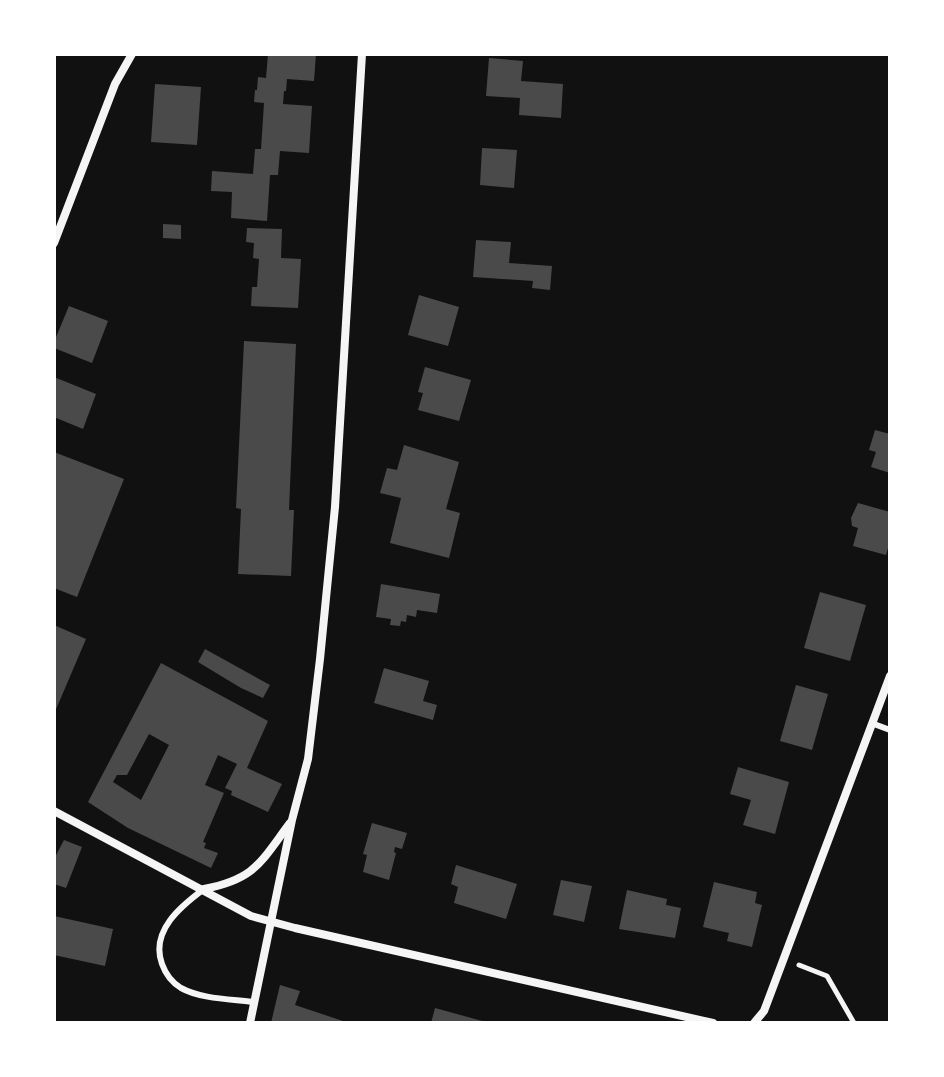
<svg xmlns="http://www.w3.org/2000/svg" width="944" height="1077" viewBox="0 0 944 1077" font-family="'Alegreya Sans',sans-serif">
<rect width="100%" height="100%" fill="#111"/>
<g fill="#4a4a4a" fill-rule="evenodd">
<polygon points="268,54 316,54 314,81 287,79 286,91 284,91 283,104 312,106 309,153 280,151 278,175 270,175 267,221 231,218 232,192 211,191 212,171 253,174 255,149 261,149 264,103 254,102 255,90 257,90 258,77 266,78"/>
<polygon points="489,58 523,61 521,81 563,84 561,118 519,115 520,98 486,96"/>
<polygon points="155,84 201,87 197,145 151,142"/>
<polygon points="482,148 517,150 514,188 480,185"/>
<polygon points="163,224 181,225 181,239 163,238"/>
<polygon points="247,228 282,229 281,258 301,259 298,308 251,306 252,287 257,287 259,259 253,258 254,243 246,242"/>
<polygon points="476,240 511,242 509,263 552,266 550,290 532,288 533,281 473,277"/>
<polygon points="419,295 459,307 448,346 408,335"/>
<polygon points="69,306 108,321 92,363 54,348 54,342"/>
<polygon points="244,341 296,344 289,510 294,510 291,576 238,574 241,509 236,508"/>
<polygon points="425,367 471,380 459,421 418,410 423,393 418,392"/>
<polygon points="54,377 96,394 83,429 54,417"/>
<polygon points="875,430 890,434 890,473 871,467 876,452 869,450"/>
<polygon points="404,445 459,462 446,509 460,513 449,558 390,543 401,498 380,493 387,468 397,470"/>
<polygon points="54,452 124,479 77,597 54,588"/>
<polygon points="858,503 890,512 890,541 886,555 853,546 858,528 852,526 851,518"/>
<polygon points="381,584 440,594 437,613 417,610 416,617 407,615 406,622 401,621 400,626 390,625 391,619 376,617"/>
<polygon points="820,592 866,605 850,661 804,648"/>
<polygon points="54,625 86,639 54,714"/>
<polygon points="205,649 270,685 263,698 241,688 198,662"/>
<path d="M161 663 268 721 247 768 282 784 268 812 231 795 232 791 225 788 237 764 218 755 205 785 224 793 203 842 206 843 204 848 218 853 211 868 128 828 88 802ZM149 734 169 745 141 800 113 782 117 775H127Z"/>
<polygon points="384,668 429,681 423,701 437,705 433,720 374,703"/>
<polygon points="796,685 828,694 812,750 780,741"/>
<polygon points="738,767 789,782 775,834 743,825 751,800 730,794"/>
<polygon points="372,823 407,833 402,849 395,847 394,852 396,853 389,880 363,872 367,855 363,854"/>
<polygon points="64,840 82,847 66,888 54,884 54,859"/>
<polygon points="456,865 517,884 506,919 454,903 458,887 451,884"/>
<polygon points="561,880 592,886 584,922 553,915"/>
<polygon points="714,882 757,892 755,903 762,905 752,947 727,941 729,933 703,927"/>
<polygon points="627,890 667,899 666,905 681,908 675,938 619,929"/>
<polygon points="54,916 113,929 105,966 54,955"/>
<polygon points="280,985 300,991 295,1005 349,1023 271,1023"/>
<polygon points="435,1008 486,1022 486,1023 431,1023"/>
</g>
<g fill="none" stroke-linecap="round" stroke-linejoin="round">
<polyline stroke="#f5f5f5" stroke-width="5" points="799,965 827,976 854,1023"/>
<g stroke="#f5f5f5" stroke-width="6">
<polyline points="874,724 890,730"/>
<path d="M204 889C181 906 150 931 162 964 166 975 171 982 181 988 201 999 231 999 254 1002"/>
</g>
<g stroke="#f5f5f5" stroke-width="8">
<polyline points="54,243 115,84 132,54"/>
<polyline points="54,811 251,916 295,928 713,1023"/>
<path d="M204 889C255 879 260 863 290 823"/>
<polyline points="250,1023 292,820 308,759 320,659 335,507 362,54"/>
<polyline points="754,1023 764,1011 890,676"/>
</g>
</g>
<rect width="944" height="1077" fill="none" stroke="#ffffff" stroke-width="112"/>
</svg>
